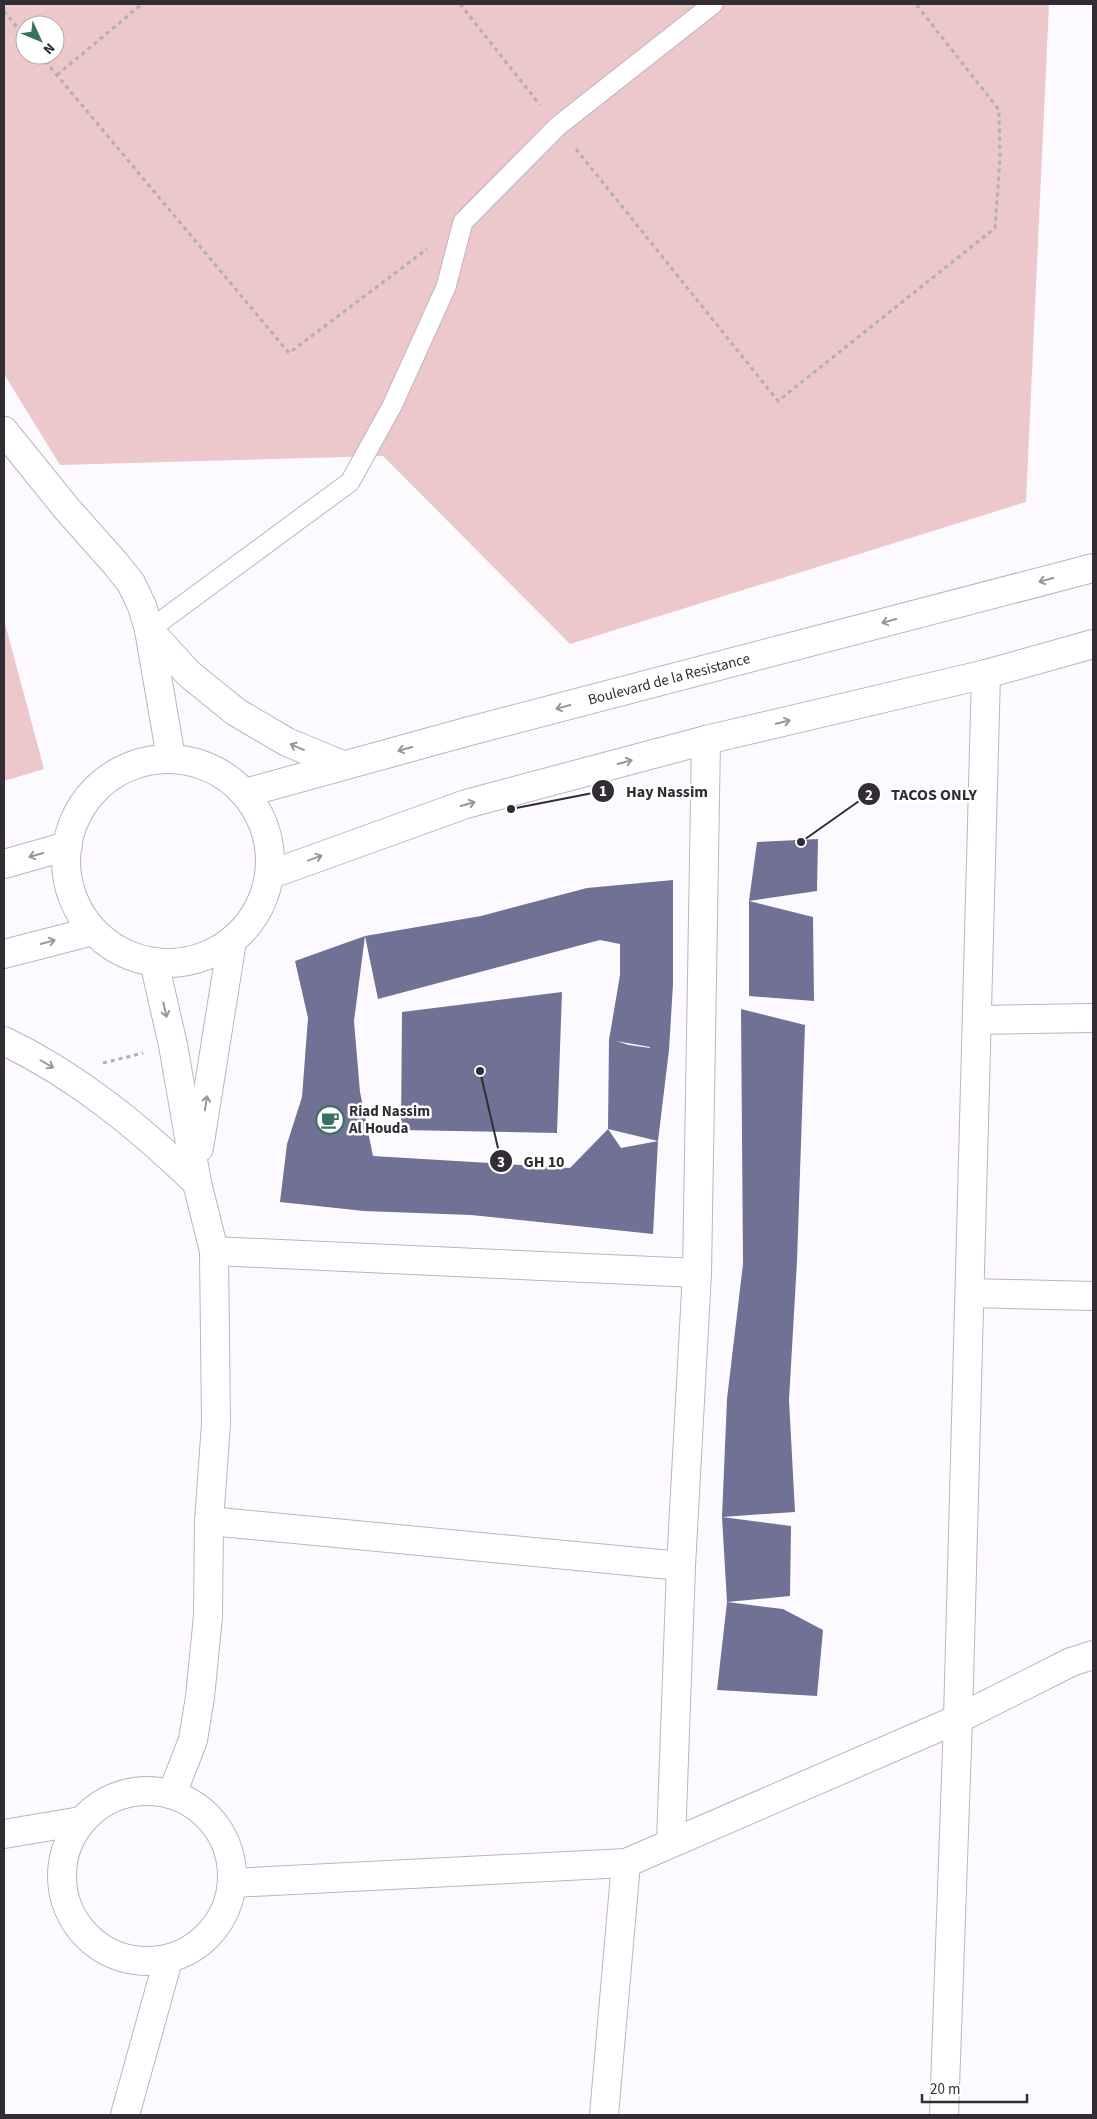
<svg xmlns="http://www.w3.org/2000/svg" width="1097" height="2119" viewBox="0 0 1097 2119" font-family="'Source Sans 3',sans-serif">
<rect width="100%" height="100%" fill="#fdfaff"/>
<g fill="#ecc8ca" fill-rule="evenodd">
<path d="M4 4H1049L1026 502 570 644 383 456 60 465 4 374ZM25 25H55V55H25Z"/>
<polygon points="4,620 44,769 4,781"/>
</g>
<g fill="#717095" fill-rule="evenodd">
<polygon points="818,839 817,891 749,901 757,842"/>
<path d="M673 880V984L669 1050 658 1141 608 1129 621 1148 658 1141 653 1234 471 1215 364 1211 280 1202 287 1144 302 1097 308 1018 295 961 365 936 354 1021 360 1092 373 1156 570 1168 608 1129 609 1040 620 975V944L600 940 378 999 365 936 481 916 587 888ZM616 1041 650 1047V1048L629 1045Z"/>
<polygon points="749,901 813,917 814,1001 749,996"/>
<polygon points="562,992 557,1133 401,1130 402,1012"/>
<polygon points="741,1009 805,1025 797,1261 789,1400 795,1512 722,1517 727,1399 743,1264"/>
<polygon points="722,1517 791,1526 790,1596 727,1602 783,1609 823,1630 817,1696 717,1690 727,1602"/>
</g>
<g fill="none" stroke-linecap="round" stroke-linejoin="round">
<defs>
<polyline id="lane" points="149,630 350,482 392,406 446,287 463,222 558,126 713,4"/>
<g id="street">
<polyline points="4,431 67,509 115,563 131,583 142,606 149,630 171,758"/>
<polyline points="154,962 173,1045 197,1183 214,1251 216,1424 209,1521 208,1616 200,1697 193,1740 172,1794"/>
<polyline points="977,1020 1093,1018"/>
<polyline points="199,1148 232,941"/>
<polyline points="214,1251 697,1273"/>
<polyline points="970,1293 1093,1296"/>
<polyline points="209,1521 681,1566"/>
<circle cx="147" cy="1876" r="85"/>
<polyline points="4,1834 81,1821"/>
<polyline points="671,1842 681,1566 697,1273 706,740"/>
<polyline points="232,1883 626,1863 958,1719 1071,1662 1093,1655"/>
<polyline points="125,2115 168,1960"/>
<polyline points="604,2115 626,1863"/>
<polyline points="944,2115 958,1719 986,674"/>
</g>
<g id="secondary">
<polyline points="149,630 189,674 236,712 287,742 342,765"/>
<circle cx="168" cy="861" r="102"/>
<path id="s1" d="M245 793 466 732 1093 568"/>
<polyline points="4,864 68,846"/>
<polyline points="269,875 466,804 706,740 986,674 1093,644"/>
<polyline points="4,954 93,931"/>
<path d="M4 1041C77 1076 139 1127 197 1183"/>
</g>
</defs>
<use href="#lane" stroke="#c0b0c6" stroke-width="21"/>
<use href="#street" stroke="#c0b0c6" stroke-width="30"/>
<use href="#secondary" stroke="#c0b0c6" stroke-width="30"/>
<g stroke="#b2aeb4" stroke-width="3" stroke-dasharray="4 4" stroke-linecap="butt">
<polyline points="460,4 540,105"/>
<polyline points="4,11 25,37"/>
<polyline points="40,55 289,353 427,249"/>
<polyline points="57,75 142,4"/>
<polyline points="576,149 778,401 995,228 1000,158 999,110 916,4"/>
<polyline points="103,1063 143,1053"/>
</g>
<use href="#lane" stroke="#fff" stroke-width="19"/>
<use href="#street" stroke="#fff" stroke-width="28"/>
<use href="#secondary" stroke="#fff" stroke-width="28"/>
</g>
<defs><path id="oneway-shaft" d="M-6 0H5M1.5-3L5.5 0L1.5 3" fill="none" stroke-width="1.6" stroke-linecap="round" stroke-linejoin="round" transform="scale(1.25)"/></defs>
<g stroke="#98969a">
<use href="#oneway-shaft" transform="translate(1046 580) rotate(165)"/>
<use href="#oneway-shaft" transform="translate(889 621) rotate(165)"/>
<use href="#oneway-shaft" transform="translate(563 707) rotate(165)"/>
<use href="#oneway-shaft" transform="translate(783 722) rotate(-13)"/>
<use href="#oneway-shaft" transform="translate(297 747) rotate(-157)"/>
<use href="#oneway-shaft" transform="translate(405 749) rotate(165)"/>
<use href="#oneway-shaft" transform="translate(625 762) rotate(-15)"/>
<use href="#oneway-shaft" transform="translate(468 804) rotate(-16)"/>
<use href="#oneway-shaft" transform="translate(36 855) rotate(164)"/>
<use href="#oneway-shaft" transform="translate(315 858) rotate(-20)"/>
<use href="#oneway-shaft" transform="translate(48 942) rotate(-15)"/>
<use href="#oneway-shaft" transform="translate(165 1010) rotate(77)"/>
<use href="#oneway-shaft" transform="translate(47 1064) rotate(30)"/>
<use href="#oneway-shaft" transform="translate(206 1103) rotate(-81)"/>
</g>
<defs>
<symbol id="cafe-ring" viewBox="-11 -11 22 22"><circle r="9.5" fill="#fff" stroke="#36725d" stroke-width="1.5"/><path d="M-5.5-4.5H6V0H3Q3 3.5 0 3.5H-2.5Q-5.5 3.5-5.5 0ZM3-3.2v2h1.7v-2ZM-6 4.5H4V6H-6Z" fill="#36725d"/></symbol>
</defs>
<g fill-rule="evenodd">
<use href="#cafe-ring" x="314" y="1104" width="32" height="32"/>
</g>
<g text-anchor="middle" stroke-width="5" stroke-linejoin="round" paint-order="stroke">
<g font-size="15" fill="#322c34" stroke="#fff">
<text dy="5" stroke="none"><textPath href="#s1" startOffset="439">Boulevard de la Resistance</textPath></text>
</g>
<g font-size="15" font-weight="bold" fill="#322c34" stroke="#fff" text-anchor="start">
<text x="349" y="1116">Riad Nassim<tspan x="349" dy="17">Al Houda</tspan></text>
</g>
</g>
<path fill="none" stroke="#322c34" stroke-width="2" d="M511 809L603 791M801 842L869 794M480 1071L501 1161"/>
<g fill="#322c34" stroke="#fff" stroke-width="2">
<circle cx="511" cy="809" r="5"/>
<circle cx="801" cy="842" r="5"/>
<circle cx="480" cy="1071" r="5"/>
<circle cx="603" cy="791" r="12"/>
<circle cx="869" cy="794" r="12"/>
<circle cx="501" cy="1161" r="12"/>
</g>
<g font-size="15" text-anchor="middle" font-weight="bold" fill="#fff">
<text x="603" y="796">1</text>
<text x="869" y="800">2</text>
<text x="501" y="1167">3</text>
</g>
<g font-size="16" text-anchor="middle" font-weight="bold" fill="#322c34" stroke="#fff" stroke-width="5" stroke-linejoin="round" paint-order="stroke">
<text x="667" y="797">Hay Nassim</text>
<text x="934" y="800">TACOS ONLY</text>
<text x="544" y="1167">GH 10</text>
</g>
<rect width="1097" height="2119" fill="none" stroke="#322c34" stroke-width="10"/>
<g transform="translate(40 40) rotate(134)"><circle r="24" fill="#ffffff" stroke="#adabae"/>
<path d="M0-4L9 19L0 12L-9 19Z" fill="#36725d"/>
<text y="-8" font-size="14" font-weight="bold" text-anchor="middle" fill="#322c34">N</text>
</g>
<path d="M922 2094v8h105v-8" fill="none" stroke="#322c34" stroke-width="2.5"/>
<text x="930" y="2094" font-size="15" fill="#322c34" stroke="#ffffff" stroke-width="4" paint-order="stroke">20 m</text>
</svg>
